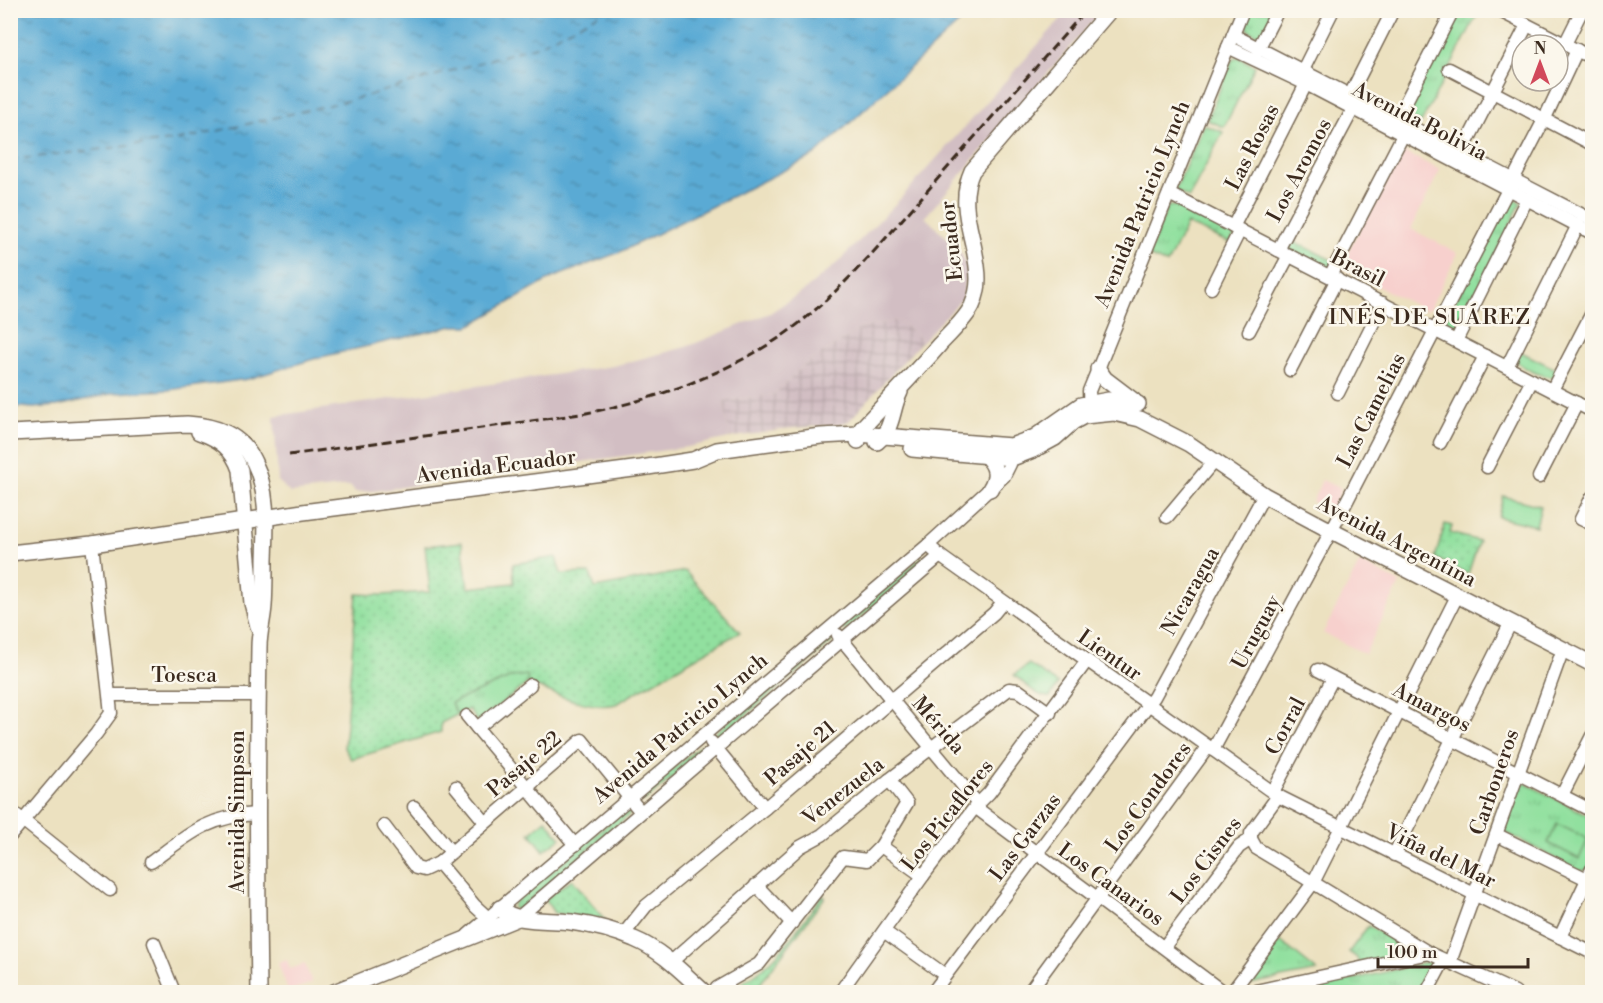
<svg xmlns="http://www.w3.org/2000/svg" width="1603" height="1003" viewBox="0 0 1603 1003" font-family="'Libre Bodoni',serif">
<defs>
<pattern id="industrial-grid" width="8" height="8" patternUnits="userSpaceOnUse" patternTransform="scale(1.5)"><rect width="8" height="8" fill="#d2bec3"/><path d="M0 4h8M4 0v8" fill="none" stroke="#b5a3a7"/></pattern>
<pattern id="grass-dots" width="8" height="8" patternUnits="userSpaceOnUse" patternTransform="scale(1.5)"><rect width="8" height="8" fill="#91e09f"/><path d="M2 2h.1M6 6h.1" fill="none" stroke="#7ec088" stroke-width="1.8" stroke-linecap="round"/></pattern>
<pattern id="park-tufts" width="24" height="20" patternUnits="userSpaceOnUse" patternTransform="scale(1.5)"><rect width="24" height="20" fill="#91e09f"/><path d="M3 7l-1-3M5 7V3M7 7l1-3M15 17l-1-3M17 17v-4M19 17l1-3" fill="none" stroke="#7ec088"/></pattern>
<pattern id="water-ripples" width="26" height="14" patternUnits="userSpaceOnUse" patternTransform="scale(1.5)"><rect width="26" height="14" fill="#5aaad4"/><path d="M2 4q2-2 4 0t4 0M15 11q2-2 4 0t4 0" fill="none" stroke="#4c8bab"/></pattern>
</defs>
<rect width="100%" height="100%" fill="#fbf7ec"/>
<filter id="ink" filterUnits="userSpaceOnUse"><feTurbulence type="fractalNoise" baseFrequency=".0167" numOctaves="2"/><feDisplacementMap in="SourceGraphic" scale="12" xChannelSelector="R" yChannelSelector="G"/><feConvolveMatrix kernelMatrix="1 2 1 2 8 2 1 2 1" color-interpolation-filters="sRGB"/></filter>
<filter id="wash" filterUnits="userSpaceOnUse"><feTurbulence type="fractalNoise" baseFrequency=".008" numOctaves="4" result="noise"/><feDisplacementMap in="SourceGraphic" scale="24" xChannelSelector="R" yChannelSelector="G"/><feGaussianBlur stdDeviation="1.35" result="paint"/><feColorMatrix in="noise" values="0 0 0 0 0 0 0 0 0 0 0 0 0 0 0 0 0 1.4 0 .05"/><feComposite in="paint" operator="in"/></filter>
<g filter="url(#wash)">
<rect width="100%" height="100%" fill="#ece1c0"/>
<g fill="#f7d0cd">
<polygon points="1400,150 1440,170 1411,229 1458,253 1430,308 1425,310 1340,267"/>
<polygon points="1322,480 1341,489 1331,511 1312,502"/>
<polygon points="1360,562 1400,583 1365,654 1323,633"/>
<polygon points="287,960 290,969 305,964 312,983 288,991 278,963"/>
</g>
<polygon fill="url(#industrial-grid)" points="898,320 923,340 849,421 836,425 793,428 729,438 724,401 774,394 804,365 861,328"/>
<polygon fill="#d2bec3" points="1068,11 1101,11 925,217 950,241 962,255 968,271 962,299 923,340 898,320 861,328 804,365 774,394 724,401 729,438 688,447 374,491 355,492 350,486 290,493 278,481 274,416 613,366 686,347 770,313 806,289 835,265 861,239 901,198"/>
<g fill="url(#grass-dots)" stroke="#66855e" stroke-width="1.5">
<polygon points="1445,524 1452,526 1450,533 1479,541 1468,574 1435,558"/>
<path d="M462 542 468 588 514 583 513 564 556 557 561 574 590 573 595 588 685 571 740 632 616 704C587 712 541 687 512 677L452 703 457 715 441 723V732L351 759 344 748 357 594 382 595 430 592 425 546Z"/>
<polygon points="922,557 926,561 846,630 841,629 840,627"/>
<polygon points="828,636 833,639 832,642 718,739 715,738 715,733"/>
<polygon points="702,744 707,746 706,749 645,801 641,801 642,795"/>
<polygon points="630,807 633,809 629,815 519,909 517,910 513,908 514,903 627,808"/>
<polygon points="572,879 605,920 554,913 545,899"/>
<path d="M822 895 825 897 754 992H725C773 970 792 937 822 895Z"/>
</g>
<g fill="url(#park-tufts)" stroke="#66855e" stroke-width="1.5">
<polygon points="1250,11 1275,11 1261,37 1248,30 1246,21"/>
<polygon points="1458,11 1479,11 1421,123 1403,114"/>
<polygon points="1238,57 1255,66 1224,127 1207,120 1232,60"/>
<polygon points="1204,125 1223,132 1189,198 1176,191 1176,188"/>
<polygon points="1507,197 1512,197 1521,203 1455,334 1443,326"/>
<polygon points="1168,206 1178,206 1235,234 1230,243 1187,224 1167,264 1148,256"/>
<polygon points="1287,238 1334,261 1329,270 1282,246"/>
<path d="M1519 351 1558 370 1554 378C1541 376 1525 370 1515 360Z"/>
<path d="M1029 664 1058 684 1050 697C1037 698 1024 682 1014 675Z"/>
<polygon points="527,675 528,683 477,722 469,709 457,715 451,703 512,677"/>
<polygon points="1518,782 1525,783 1592,817 1592,861 1588,870 1579,871 1501,830"/>
<polygon points="546,820 561,838 544,851 530,833"/>
<polygon points="1368,926 1416,952 1360,966 1357,958 1349,952"/>
<polygon points="1280,941 1317,971 1245,985"/>
<polygon points="1430,962 1436,966 1421,992 1312,992 1327,985"/>
</g>
<g fill="#91e09f" stroke="#66855e" stroke-width="1.5">
<polygon points="1503,496 1541,506 1536,526 1498,517"/>
<polygon points="1557,824 1588,839 1579,859 1548,843"/>
</g>
<polygon fill="url(#water-ripples)" stroke="#4a6a79" stroke-width="1.5" points="10,11 11,10 972,11 815,155 620,252 552,278 469,326 453,326 317,358 248,379 168,390 115,393 57,406 33,408 11,406"/>
<g fill="none" stroke-linecap="round" stroke-linejoin="round">
<polyline stroke="#46575e" stroke-width="1.5" stroke-dasharray="8 6" stroke-linecap="butt" points="10,160 179,140 363,97 539,45 607,10"/>
</g>
</g>
<g filter="url(#ink)">
<g fill="none" stroke-linecap="round" stroke-linejoin="round">
<defs>
<g id="minor">
<polyline points="1498,10 1592,58"/>
<polyline points="1233,35 1592,220"/>
<polyline points="1565,44 1582,10"/>
<polyline points="1228,47 1306,84 1592,233"/>
<polyline points="1258,49 1278,10"/>
<polyline points="1449,69 1592,144"/>
<polyline points="1303,70 1333,10"/>
<polyline points="1350,95 1393,10"/>
<polyline points="1397,119 1453,10"/>
<polyline points="1462,152 1527,25"/>
<polyline points="1169,194 1592,411"/>
<polyline points="1233,227 1306,84"/>
<polyline points="1278,250 1353,109"/>
<polyline points="1330,276 1403,135"/>
<polyline points="1211,288 1240,230"/>
<polyline points="1249,331 1289,255"/>
<polyline points="1456,341 1527,199"/>
<polyline points="1507,367 1578,225"/>
<polyline points="1290,370 1337,279"/>
<polyline points="1552,390 1592,313"/>
<polyline points="1338,393 1383,303"/>
<polyline points="1090,411 1089,391 1098,369 1243,10"/>
<polyline points="1440,443 1485,356"/>
<polyline points="1487,467 1532,380"/>
<polyline points="1539,477 1577,403"/>
<polyline points="1592,497 1581,519 1592,524"/>
<polyline points="1167,517 1214,461"/>
<polyline points="928,545 940,556 1278,796 1592,953"/>
<polyline points="838,635 978,804"/>
<polyline points="1318,670 1592,811"/>
<polyline points="110,695 258,695"/>
<polyline points="467,716 575,845"/>
<polyline points="477,728 530,685"/>
<polyline points="711,742 765,808"/>
<polyline points="1213,750 1336,522 1545,118 1577,50"/>
<polyline points="456,787 485,822"/>
<polyline points="1273,792 1333,678"/>
<polyline points="1562,795 1592,736"/>
<polyline points="414,807 451,852"/>
<polyline points="975,807 1223,992"/>
<polyline points="10,810 110,890"/>
<polyline points="384,826 416,868 424,870 439,863 582,740 641,812"/>
<polyline points="1497,835 1587,879"/>
<polyline points="10,836 96,734 111,713 92,544"/>
<polyline points="1251,839 1256,848 1429,953 1515,992"/>
<polyline points="881,846 923,876"/>
<polyline points="1394,855 1511,622"/>
<path d="M151 862C188 835 208 816 256 814"/>
<polyline points="439,863 475,906 488,918"/>
<polyline points="756,885 792,923"/>
<polyline points="518,918 940,556"/>
<polyline points="885,932 945,975"/>
<polyline points="468,935 928,545 1004,476 1010,464 1011,451"/>
<polyline points="623,935 646,906 765,808 994,613 1003,602"/>
<polyline points="1560,937 1592,869"/>
<polyline points="154,943 174,992"/>
<polyline points="1164,947 1239,847 1251,839 1251,833 1278,796"/>
<polyline points="1450,962 1563,649"/>
<polyline points="670,963 800,847 822,835 889,780 1009,689 1018,690 1050,713"/>
<polyline points="714,992 717,988 759,964 843,857 867,860 881,846 907,803 889,780"/>
<polyline points="840,992 923,876 975,807 989,793 1086,662"/>
<polyline points="933,992 1154,697 1264,495"/>
<polyline points="1029,992 1208,747"/>
<polyline points="1232,992 1313,883 1457,596"/>
<polyline points="1251,992 1429,953"/>
<polyline points="1427,992 1444,960"/>
</g>
<g id="major">
<polyline points="1098,369 1105,379 1134,401"/>
<path d="M199 432C220 439 233 449 240 470L252 603 258 626"/>
<path d="M10 433 187 424C216 426 241 434 254 462 269 492 266 528 265 560 265 575 265 591 264 606 263 620 259 633 259 647 257 762 257 877 259 992"/>
<path d="M858 441V434L862 428C888 401 915 373 940 344 951 332 965 320 972 306 976 297 978 288 978 279 978 242 955 208 972 171L1110 10"/>
<path d="M877 442C894 428 891 410 900 392"/>
<polyline points="912,449 1012,458 1033,450 1055,438 1073,422 1084,416 1114,413 1140,419 1189,444 1264,495 1322,526 1592,664"/>
<path d="M986 456C997 467 998 476 990 489"/>
<polyline points="10,553 92,544 303,512 641,468 693,460 717,450 821,436 858,434 1011,446 1035,437 1081,405 1109,400 1138,404"/>
<path d="M500 908C515 924 550 919 571 922 592 925 614 930 634 939 661 950 683 973 704 992"/>
<polyline points="334,992 518,918"/>
</g>
</defs>
<use href="#minor" stroke="#796a57" stroke-width="15"/>
<use href="#major" stroke="#796a57" stroke-width="18"/>
<use href="#minor" stroke="#fff" stroke-width="12"/>
<use href="#major" stroke="#fff" stroke-width="15"/>
<path stroke="#3b2a1e" stroke-width="3" stroke-dasharray="9 4.5" stroke-linecap="butt" d="M289 455 581 414C651 401 719 377 779 338 832 302 879 246 921 198 976 135 1031 73 1086 10"/>
</g>
</g>
<g text-anchor="middle" stroke-width="5" stroke-linejoin="round" paint-order="stroke">
<g font-size="21" fill="#3b2a1e" stroke="#fbf7ec">
<text transform="translate(1420 121) rotate(27)" y="7">Avenida Bolivia</text>
<text transform="translate(1252 147) rotate(-63)" y="7">Las Rosas</text>
<text transform="translate(1299 170) rotate(-62)" y="7">Los Aromos</text>
<text transform="translate(1142 204) rotate(-68)" y="7">Avenida Patricio Lynch</text>
<text transform="translate(951 241) rotate(-96)" y="7">Ecuador</text>
<text transform="translate(1358 268) rotate(27)" y="7">Brasil</text>
<text transform="translate(1371 410) rotate(-63)" y="7">Las Camelias</text>
<text transform="translate(496 466) rotate(-7)" y="7">Avenida Ecuador</text>
<text transform="translate(1397 541) rotate(27)" y="7">Avenida Argentina</text>
<text transform="translate(1190 591) rotate(-61)" y="7">Nicaragua</text>
<text transform="translate(1256 632) rotate(-62)" y="7">Uruguay</text>
<text transform="translate(1110 655) rotate(35)" y="7">Lientur</text>
<text x="184" y="682">Toesca</text>
<text transform="translate(1432 707) rotate(27)" y="7">Amargos</text>
<text transform="translate(939 725) rotate(49)" y="7">Mérida</text>
<text transform="translate(1285 726) rotate(-62)" y="7">Corral</text>
<text transform="translate(680 728) rotate(-40)" y="7">Avenida Patricio Lynch</text>
<text transform="translate(800 753) rotate(-41)" y="7">Pasaje 21</text>
<text transform="translate(524 764) rotate(-40)" y="7">Pasaje 22</text>
<text transform="translate(1494 782) rotate(-71)" y="7">Carboneros</text>
<text transform="translate(843 791) rotate(-38)" y="7">Venezuela</text>
<text transform="translate(1148 797) rotate(-54)" y="7">Los Condores</text>
<text transform="translate(237 812) rotate(-90)" y="7">Avenida Simpson</text>
<text transform="translate(947 815) rotate(-52)" y="7">Los Picaflores</text>
<text transform="translate(1025 837) rotate(-53)" y="7">Las Garzas</text>
<text transform="translate(1441 856) rotate(26)" y="7">Viña del Mar</text>
<text transform="translate(1206 860) rotate(-53)" y="7">Los Cisnes</text>
<text transform="translate(1111 884) rotate(36)" y="7">Los Canarios</text>
</g>
<g font-size="22" letter-spacing="1.5" fill="#3b2a1e" stroke="#fbf7ec">
<text x="1430" y="324">INÉS DE SUÁREZ</text>
</g>
</g>
<rect width="1603" height="1003" fill="none" stroke="#fbf7ec" stroke-width="36"/>
<g transform="translate(1540 63)"><circle r="28" fill="#fbf7ec" stroke="#aea59a" stroke-width="1.5"/>
<path d="M0-4.5L10 22L0 15L-10 22Z" fill="#d1495b"/>
<text y="-9" font-size="16" font-weight="bold" text-anchor="middle" fill="#3b2a1e">N</text>
</g>
<path d="M1378 958v9h150v-9" fill="none" stroke="#3b2a1e" stroke-width="3"/>
<text x="1387" y="958" font-size="18" fill="#3b2a1e" stroke="#fbf7ec" stroke-width="4.5" paint-order="stroke">100 m</text>
</svg>
